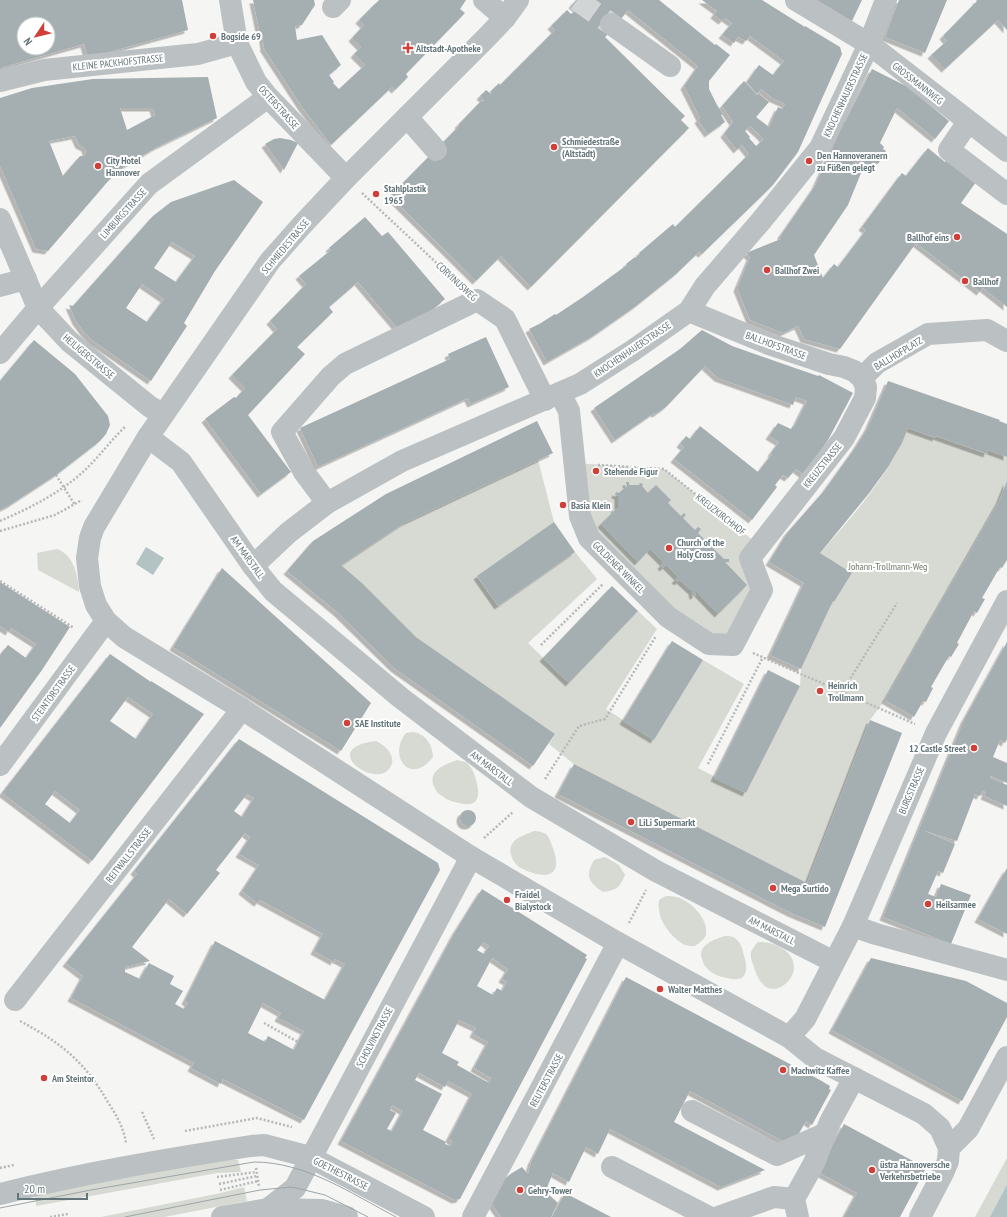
<svg xmlns="http://www.w3.org/2000/svg" width="1007" height="1217" viewBox="0 0 1007 1217" font-family="'PT Sans Narrow',sans-serif">
<defs>
<filter id="shadow"><feDropShadow dx="-3.5" dy="3.5" stdDeviation="0" flood-color="#0004"/></filter>
</defs>
<rect width="100%" height="100%" fill="#f5f5f3"/>
<g fill="#d6dad2">
<path d="M908 428 935 438 936 436 986 454 988 450 1007 457V481L999 501 885 700 870 720 807 883 574 764 549 744 555 734 416 637 362 583 341 565 404 523 538 460 554 522 477 577 498 606 575 552 597 579 528 643 569 683 638 611 657 629 606 709 654 740 703 660 744 684 698 768 746 793 800 686 801 669 833 601 834 602 852 573 820 553C854 515 889 475 908 428Z"/>
<polygon points="575,463 664,469 759,545 762,590 733,645 709,644 589,538"/>
<path d="M57 549C74 555 78 576 79 592L38 570 37 553Z"/>
<path d="M414 732C427 735 432 745 433 757 411 786 387 757 406 733Z"/>
<path d="M376 741C387 746 399 759 388 770 373 787 318 748 376 741Z"/>
<path d="M457 760C461 761 465 761 468 764 472 768 475 775 476 780 481 797 478 808 459 803 453 802 447 800 442 796 437 793 435 789 433 784 429 770 446 764 457 760Z"/>
<path d="M534 831C538 831 542 832 546 834 550 838 552 846 554 851 559 867 556 878 536 874 530 872 524 870 519 867 515 863 512 860 511 854 507 840 524 835 534 831Z"/>
<path d="M605 857 619 865 625 875C619 888 617 890 603 892 588 882 585 876 594 860Z"/>
<path d="M666 896C669 896 673 896 676 897 690 900 709 919 706 935 704 940 699 943 695 946 692 946 688 946 685 945 674 940 660 923 659 910 658 907 659 903 659 900Z"/>
<path d="M725 936C729 936 733 936 736 939 741 943 743 950 744 956 749 972 746 983 727 978 721 977 715 975 710 971 706 968 703 964 702 959 697 945 715 939 725 936Z"/>
<path d="M758 942C775 941 799 953 793 973 791 979 786 984 781 987 765 994 758 980 754 967 752 962 750 957 751 952 753 948 755 945 758 942Z"/>
<polygon points="1007,1158 1007,1217 975,1217"/>
<polygon points="228,1160 238,1160 241,1172 217,1173 36,1206 35,1193"/>
<polygon points="244,1187 247,1201 164,1217 101,1217 221,1193"/>
</g>
<g fill="#b3c2c3">
<polygon points="146,547 164,558 153,575 136,564"/>
<polygon points="1007,1185 1007,1217 990,1217"/>
</g>
<g fill="#a5aeb1" fill-rule="evenodd" filter="url(#shadow)">
<path d="M0 0H182L188 30 88 58 84 44 0 68ZM24 24H48V48H24Z"/>
<polygon points="253,0 314,0 315,5 302,25 295,26 297,40 322,35 341,65 329,75 334,82 333,83 339,89 365,65 354,54 361,47 352,38 364,25 359,20 379,0 466,0 460,9 465,13 406,74 408,77 395,90 392,87 331,145 302,107 263,47 264,47 262,33 260,34"/>
<polygon points="576,0 659,0 715,45 716,44 730,55 709,81 709,89 717,105 723,114 721,115 725,122 708,134 698,120 700,118 684,86 698,66 628,10 618,23 605,37 685,116 681,120 689,128 531,287 501,256 476,281 390,196 459,126 458,125 482,100 483,102 484,100 480,96 486,90 491,94 492,93 490,92 499,83 500,85 555,30 551,26 567,10 571,14 577,9 572,5"/>
<path d="M702 0H762L805 27V26L840 47 842 54 798 152 773 185 702 254 699 252 676 274 636 306 593 336 547 362 529 329 541 323 555 314 556 315 583 297 627 265 626 264 635 257V258L640 254 639 253 673 224 675 227 749 154 742 145 737 150 724 134 733 122 722 106 744 81 757 95 758 93 769 102 756 117 769 127 778 107 782 109 785 104 772 98 761 89 757 94 747 82 759 65 773 75 784 61 750 36 746 41 738 37 734 43 722 35 732 23 725 18 722 21 714 15 717 11ZM750 126 762 137 763 140 756 146 749 138 750 137 745 131Z"/>
<polygon points="817,0 862,0 852,21 819,4"/>
<polygon points="899,0 947,0 925,53 885,37"/>
<polygon points="976,0 1007,0 1007,30 998,20 945,69 931,55 947,41 943,36 977,1"/>
<polygon points="872,69 908,87 949,121 935,139 897,108 880,143 884,147 883,149 886,151 878,164 875,163 872,167 857,159 853,167 861,173 848,205 814,255 823,278 834,264 838,267 866,230 862,227 902,173 906,176 928,148 945,162 947,160 976,182 961,203 1007,234 1007,307 983,288 980,292 916,243 840,349 804,339 798,326 783,333 750,320 737,288 750,257 746,253 781,239 781,235 815,186 844,122 845,122"/>
<path d="M208 77 217 118 157 147 122 168 109 180 48 251 36 249 0 166V98L32 88 93 79ZM120 108H153L155 115 127 130ZM75 136 79 145 85 148 86 152 84 156H80L63 176 49 141Z"/>
<polygon points="280,138 291,140 298,143 284,170 265,144 274,139"/>
<path d="M234 180 263 202 215 271 184 323 187 326 151 381 93 341 84 332 76 321 69 305 73 306 153 216 171 202ZM172 242 195 256 176 282 154 268ZM142 284 164 299 147 322 126 308Z"/>
<polygon points="365,217 382,236 388,232 445,299 416,324 399,330 358,282 329,307 333,312 297,347 305,354 248,415 291,472 261,494 205,419 234,397 236,398 245,388 232,375 277,329 270,321 306,284 299,276 331,250 329,248"/>
<polygon points="702,330 732,346 818,376 819,375 853,393 828,440 804,475 796,469 788,478 783,475 775,485 777,487 752,520 674,459 684,447 680,444 686,436 690,439 700,426 758,472 772,454 771,453 779,442 769,436 778,423 791,429 793,426 794,427 807,401 796,397 793,405 718,378 705,366 666,407 656,414 654,413 615,440 594,408 680,349"/>
<polygon points="486,337 509,387 471,404 468,398 318,467 300,428 450,359 448,354"/>
<polygon points="34,340 75,374 108,416 110,425 106,434 100,441 56,475 10,505 0,510 0,381"/>
<polygon points="888,381 1000,420 999,421 1007,424 1007,457 988,450 987,454 936,436 936,438 908,428 902,443 888,467 870,492 820,553 852,573 834,602 833,601 801,669 770,655 804,583 769,562 787,533 824,491 855,448 868,427"/>
<polygon points="537,421 553,453 404,523 341,565 362,583 416,637 555,734 533,766 394,668 337,612 287,571 313,541 386,494"/>
<polygon points="1007,481 1007,560 1002,568 1000,567 982,598 985,599 977,613 974,611 957,643 959,644 951,657 949,656 931,687 933,688 926,702 923,701 914,717 885,700 999,501"/>
<polygon points="626,482 629,482 629,485 639,485 640,483 643,484 642,486 648,493 656,485 671,500 668,503 681,516 684,513 686,515 683,518 695,530 698,527 701,529 698,533 710,545 713,542 715,544 712,547 724,559 729,559 729,562 725,562 747,585 718,614 696,591 696,595 693,596 692,591 680,580 678,582 675,580 678,577 666,565 663,568 661,565 664,563 650,549 638,562 601,524 615,510 614,508 618,508 618,496 615,495 616,492 619,493 627,486"/>
<polygon points="554,522 575,552 498,606 477,576"/>
<polygon points="222,568 371,703 341,751 173,647"/>
<polygon points="0,582 70,627 42,670 0,728 0,655 8,645 26,658 36,644 11,628 9,632 0,626"/>
<polygon points="612,586 638,611 569,683 543,658"/>
<polygon points="672,641 703,660 654,740 623,721"/>
<polygon points="1007,642 1007,739 1005,743 1000,740 993,757 1007,763 1007,783 991,776 990,778 1007,785 1007,806 984,796 986,792 983,791 980,796 975,794 957,841 922,830 955,844 943,873 938,871 928,894 936,897 941,884 971,895 951,944 883,917 964,720"/>
<path d="M110 654 151 682V681L204 714 92 861 2 793ZM128 697 153 714 136 739 110 721ZM55 791 80 810 70 823 45 804Z"/>
<polygon points="768,670 800,686 746,793 714,778"/>
<polygon points="870,720 902,733 825,927 791,913 558,794 574,764 807,883"/>
<path d="M239 739 438 863 440 870 304 1120 223 1079 221 1084 191 1068 194 1063 71 998 83 976 66 963 137 874 134 871ZM247 794 254 798 242 817 234 811ZM245 833 250 837 239 854 259 865 242 891 256 902 258 903 260 900 323 934 314 951 334 962 335 959 345 964 325 1000 215 941 185 1001 188 1003 184 1009 175 1004 183 991 170 984 174 976 149 963 140 979 125 972V967L150 961 132 947 169 899 187 914 220 873 216 870ZM263 1003 281 1013 278 1018 304 1031 294 1050 268 1036 265 1042 248 1033Z"/>
<circle cx="468" cy="818" r="8"/>
<polygon points="1007,868 1007,934 978,919"/>
<path d="M482 889 587 955 585 958 587 959 460 1199 455 1200 341 1141 455 932ZM484 942 489 946 484 954 477 950ZM492 958 508 969 502 979 507 982 502 991 497 988 493 995 477 986ZM459 1020 476 1028 473 1034 488 1042 474 1068 491 1078 489 1083 457 1065 459 1062 442 1053ZM419 1073 445 1087 448 1081 472 1094 449 1138 452 1142 450 1146 445 1144 446 1142 423 1130 442 1094 415 1080ZM392 1105 403 1111 392 1131 387 1129 396 1113 390 1110Z"/>
<polygon points="871,958 966,981 1007,1003 1007,1017 962,1101 832,1030"/>
<polygon points="626,977 820,1080 830,1086 829,1089 831,1090 812,1125 806,1121 792,1146 690,1091 674,1122 765,1170 721,1187 610,1129 598,1154 586,1147 569,1182 553,1173 548,1185 547,1193 558,1203 551,1217 501,1217 489,1200 503,1180 512,1173 522,1167 528,1174 531,1162"/>
<polygon points="844,1124 926,1168 900,1217 844,1217 857,1193 818,1172"/>
<polygon points="565,1193 611,1217 552,1217"/>
</g>
<g fill="none" stroke-linecap="round" stroke-linejoin="round">
<polyline stroke="#d1d5d5" stroke-width="22" stroke-dasharray="22 11" stroke-linecap="butt" points="577,0 611,24"/>
<g stroke="#b5b9ba" stroke-width="2.5" stroke-dasharray="2 2" stroke-linecap="butt">
<polyline points="362,193 459,284"/>
<polyline points="598,465 664,469 743,532"/>
<polyline points="56,475 75,505"/>
<path d="M0 521C30 508 60 493 84 471 99 457 111 440 126 426"/>
<polyline points="0,531 55,515 82,500"/>
<polyline points="0,581 74,628"/>
<polyline points="541,645 603,584"/>
<polyline points="753,653 915,724"/>
<polyline points="842,692 897,603"/>
<polyline points="708,764 763,657"/>
<polyline points="545,779 579,726 605,719 656,636"/>
<polyline points="484,838 513,812"/>
<polyline points="629,923 646,890"/>
<path d="M20 1021C63 1044 85 1062 109 1104 117 1116 124 1129 126 1143"/>
<polyline points="264,1023 298,1042"/>
<polyline points="142,1112 154,1139"/>
<polyline points="185,1131 257,1118 292,1127"/>
<polyline points="0,1168 14,1165"/>
<polyline points="256,1168 259,1187"/>
<polyline points="217,1177 256,1172"/>
<polyline points="219,1184 257,1176"/>
<polyline points="220,1190 258,1181"/>
<polyline points="50,1217 68,1214"/>
</g>
<g stroke="#bbc0c2" stroke-width="22">
<polyline points="230,0 237,43 256,82 268,97 346,178"/>
<polyline points="484,0 505,18"/>
<polyline points="518,0 505,18 487,37 346,178 302,225 270,261 148,437 94,527 90,538 87,558 90,586 96,605 106,621 124,637 242,709 471,857 618,943 789,1037 815,1058 924,1114 940,1128 949,1148"/>
<polyline points="796,0 869,44 1007,151"/>
<polyline points="333,7 340,0"/>
<polyline points="611,24 670,66"/>
<polyline points="0,81 44,70 198,54 237,43"/>
<polyline points="407,117 436,150"/>
<polyline points="968,122 949,150 1007,194"/>
<polyline points="0,219 38,308 70,342 149,406 163,415"/>
<polyline points="0,286 26,279"/>
<polyline points="0,353 38,308 149,184 268,97"/>
<polyline points="862,378 877,363 928,334 987,330 1007,341"/>
<polyline points="560,393 569,411 580,516 589,538 668,617 709,644 733,645 762,590 750,558 844,438 865,398 866,387 862,378 854,371 844,367 829,364 769,344 689,311"/>
<polyline points="148,437 181,462 253,566 273,591 401,698 531,797 656,871 834,962"/>
<polyline points="327,503 304,472 282,432 331,376 345,364 477,300 505,319 545,400"/>
<polyline points="253,566 288,533 327,503 402,461 580,384 632,351 689,311 705,286 761,221 820,148 869,44 886,0"/>
<polyline points="0,765 106,621"/>
<polyline points="853,926 876,934 1007,970"/>
<polyline points="15,1000 242,709"/>
<polyline points="789,1037 805,1019 853,926 936,733 1007,601"/>
<polyline points="692,1111 777,1155 824,1134"/>
<polyline points="612,1167 709,1217"/>
<path d="M0 1194C83 1173 167 1159 251 1146L264 1145 310 1157 424 1217"/>
<polyline points="268,1209 295,1188 471,857"/>
<polyline points="222,1217 268,1209 322,1210 347,1217"/>
<polyline points="473,1217 618,943"/>
<polyline points="718,1217 774,1197 794,1199"/>
<polyline points="798,1217 794,1199 814,1163 830,1122 854,1078"/>
<polyline points="920,1217 943,1173 948,1161 949,1148 968,1129 1007,1057"/>
</g>
<g stroke="#9da5a8" stroke-width="1">
<path d="M0 1208 91 1190 254 1162C306 1162 352 1194 396 1217"/>
<polyline points="125,1217 260,1190 292,1187 325,1195 368,1217"/>
</g>
</g>
<g fill="#d04038" stroke="#fff" stroke-width="1.5">
<circle cx="213" cy="36" r="4"/>
<path d="M406 42h4v4h4v4h-4v4h-4v-4h-4v-4h4z"/>
<circle cx="554" cy="147" r="4"/>
<circle cx="809" cy="161" r="4"/>
<circle cx="98" cy="166" r="4"/>
<circle cx="376" cy="194" r="4"/>
<circle cx="957" cy="237" r="4"/>
<circle cx="767" cy="270" r="4"/>
<circle cx="965" cy="281" r="4"/>
<circle cx="596" cy="471" r="4"/>
<circle cx="563" cy="505" r="4"/>
<circle cx="669" cy="548" r="4"/>
<circle cx="820" cy="691" r="4"/>
<circle cx="347" cy="723" r="4"/>
<circle cx="974" cy="748" r="4"/>
<circle cx="631" cy="822" r="4"/>
<circle cx="773" cy="888" r="4"/>
<circle cx="507" cy="900" r="4"/>
<circle cx="928" cy="904" r="4"/>
<circle cx="660" cy="989" r="4"/>
<circle cx="783" cy="1070" r="4"/>
<circle cx="44" cy="1078" r="4"/>
<circle cx="872" cy="1170" r="4"/>
<circle cx="520" cy="1190" r="4"/>
</g>
<g text-anchor="middle" stroke-width="4" stroke-linejoin="round" paint-order="stroke">
<g font-size="10" font-weight="bold" fill="#64757a" stroke="#fff" text-anchor="start">
<text x="221" y="40">Bogside 69</text>
<text x="416" y="52">Altstadt-Apotheke</text>
<text x="562" y="145">Schmiedestraße<tspan x="562" dy="12">(Altstadt)</tspan></text>
<text x="817" y="159">Den Hannoveranern<tspan x="817" dy="12">zu Füßen gelegt</tspan></text>
<text x="106" y="164">City Hotel<tspan x="106" dy="12">Hannover</tspan></text>
<text x="384" y="192">Stahlplastik<tspan x="384" dy="12">1965</tspan></text>
<text x="949" y="241" text-anchor="end">Ballhof eins</text>
<text x="775" y="274">Ballhof Zwei</text>
<text x="973" y="285">Ballhof</text>
<text x="604" y="475">Stehende Figur</text>
<text x="571" y="509">Basia Klein</text>
<text x="677" y="546">Church of the<tspan x="677" dy="12">Holy Cross</tspan></text>
<text x="828" y="689">Heinrich<tspan x="828" dy="12">Trollmann</tspan></text>
<text x="355" y="727">SAE Institute</text>
<text x="966" y="752" text-anchor="end">12 Castle Street</text>
<text x="639" y="826">LiLi Supermarkt</text>
<text x="781" y="892">Mega Surtido</text>
<text x="515" y="898">Fraidel<tspan x="515" dy="12">Bialystock</tspan></text>
<text x="936" y="908">Heilsarmee</text>
<text x="668" y="993">Walter Matthes</text>
<text x="791" y="1074">Machwitz Kaffee</text>
<text x="52" y="1082">Am Steintor</text>
<text x="880" y="1168">üstra Hannoversche<tspan x="880" dy="12">Verkehrsbetriebe</tspan></text>
<text x="528" y="1194">Gehry-Tower</text>
</g>
<g font-size="10" fill="#64757a" stroke="#fff">
<text transform="translate(118 62) rotate(-6)" y="4">KLEINE PACKHOFSTRASSE</text>
<text transform="translate(918 83) rotate(38)" y="4">GROSSMANNWEG</text>
<text transform="translate(845 95) rotate(-65)" y="4">KNOCHENHAUERSTRASSE</text>
<text transform="translate(279 107) rotate(48)" y="4">OSTERSTRASSE</text>
<text transform="translate(123 213) rotate(-48)" y="4">LIMBURGSTRASSE</text>
<text transform="translate(285 246) rotate(-50)" y="4">SCHMIEDESTRASSE</text>
<text transform="translate(457 281) rotate(43)" y="4">CORVINUSWEG</text>
<text transform="translate(776 345) rotate(20)" y="4">BALLHOFSTRASSE</text>
<text transform="translate(632 349) rotate(-34)" y="4">KNOCHENHAUERSTRASSE</text>
<text transform="translate(898 353) rotate(-31)" y="4">BALLHOFPLATZ</text>
<text transform="translate(89 356) rotate(40)" y="4">HEILIGERSTRASSE</text>
<text transform="translate(822 465) rotate(-51)" y="4">KREUZSTRASSE</text>
<text transform="translate(721 514) rotate(38)" y="4">KREUZKIRCHHOF</text>
<text transform="translate(248 557) rotate(54)" y="4">AM MARSTALL</text>
<text transform="translate(619 567) rotate(45)" y="4">GOLDENER WINKEL</text>
<text transform="translate(53 693) rotate(-54)" y="4">STEINTORSTRASSE</text>
<text transform="translate(492 768) rotate(37)" y="4">AM MARSTALL</text>
<text transform="translate(911 790) rotate(-67)" y="4">BURGSTRASSE</text>
<text transform="translate(128 855) rotate(-52)" y="4">REITWALLSTRASSE</text>
<text transform="translate(772 930) rotate(27)" y="4">AM MARSTALL</text>
<text transform="translate(374 1037) rotate(-62)" y="4">SCHOLVINSTRASSE</text>
<text transform="translate(546 1080) rotate(-62)" y="4">REUTERSTRASSE</text>
<text transform="translate(341 1173) rotate(27)" y="4">GOETHESTRASSE</text>
</g>
<g font-size="10" fill="#6d7866" stroke="#fff">
<text x="888" y="570">Johann-Trollmann-Weg</text>
</g>
</g>
<g transform="translate(36 36) rotate(235)"><circle r="19" fill="#ffffff" stroke="#c1c8ca"/>
<path d="M0-3L7 15L0 10L-7 15Z" fill="#d04038"/>
<text y="-6" font-size="11" font-weight="bold" text-anchor="middle" fill="#64757a">N</text>
</g>
<path d="M18 1193v6h69v-6" fill="none" stroke="#64757a" stroke-width="2"/>
<text x="24" y="1193" font-size="12" fill="#64757a" stroke="#ffffff" stroke-width="3" paint-order="stroke">20 m</text>
</svg>
